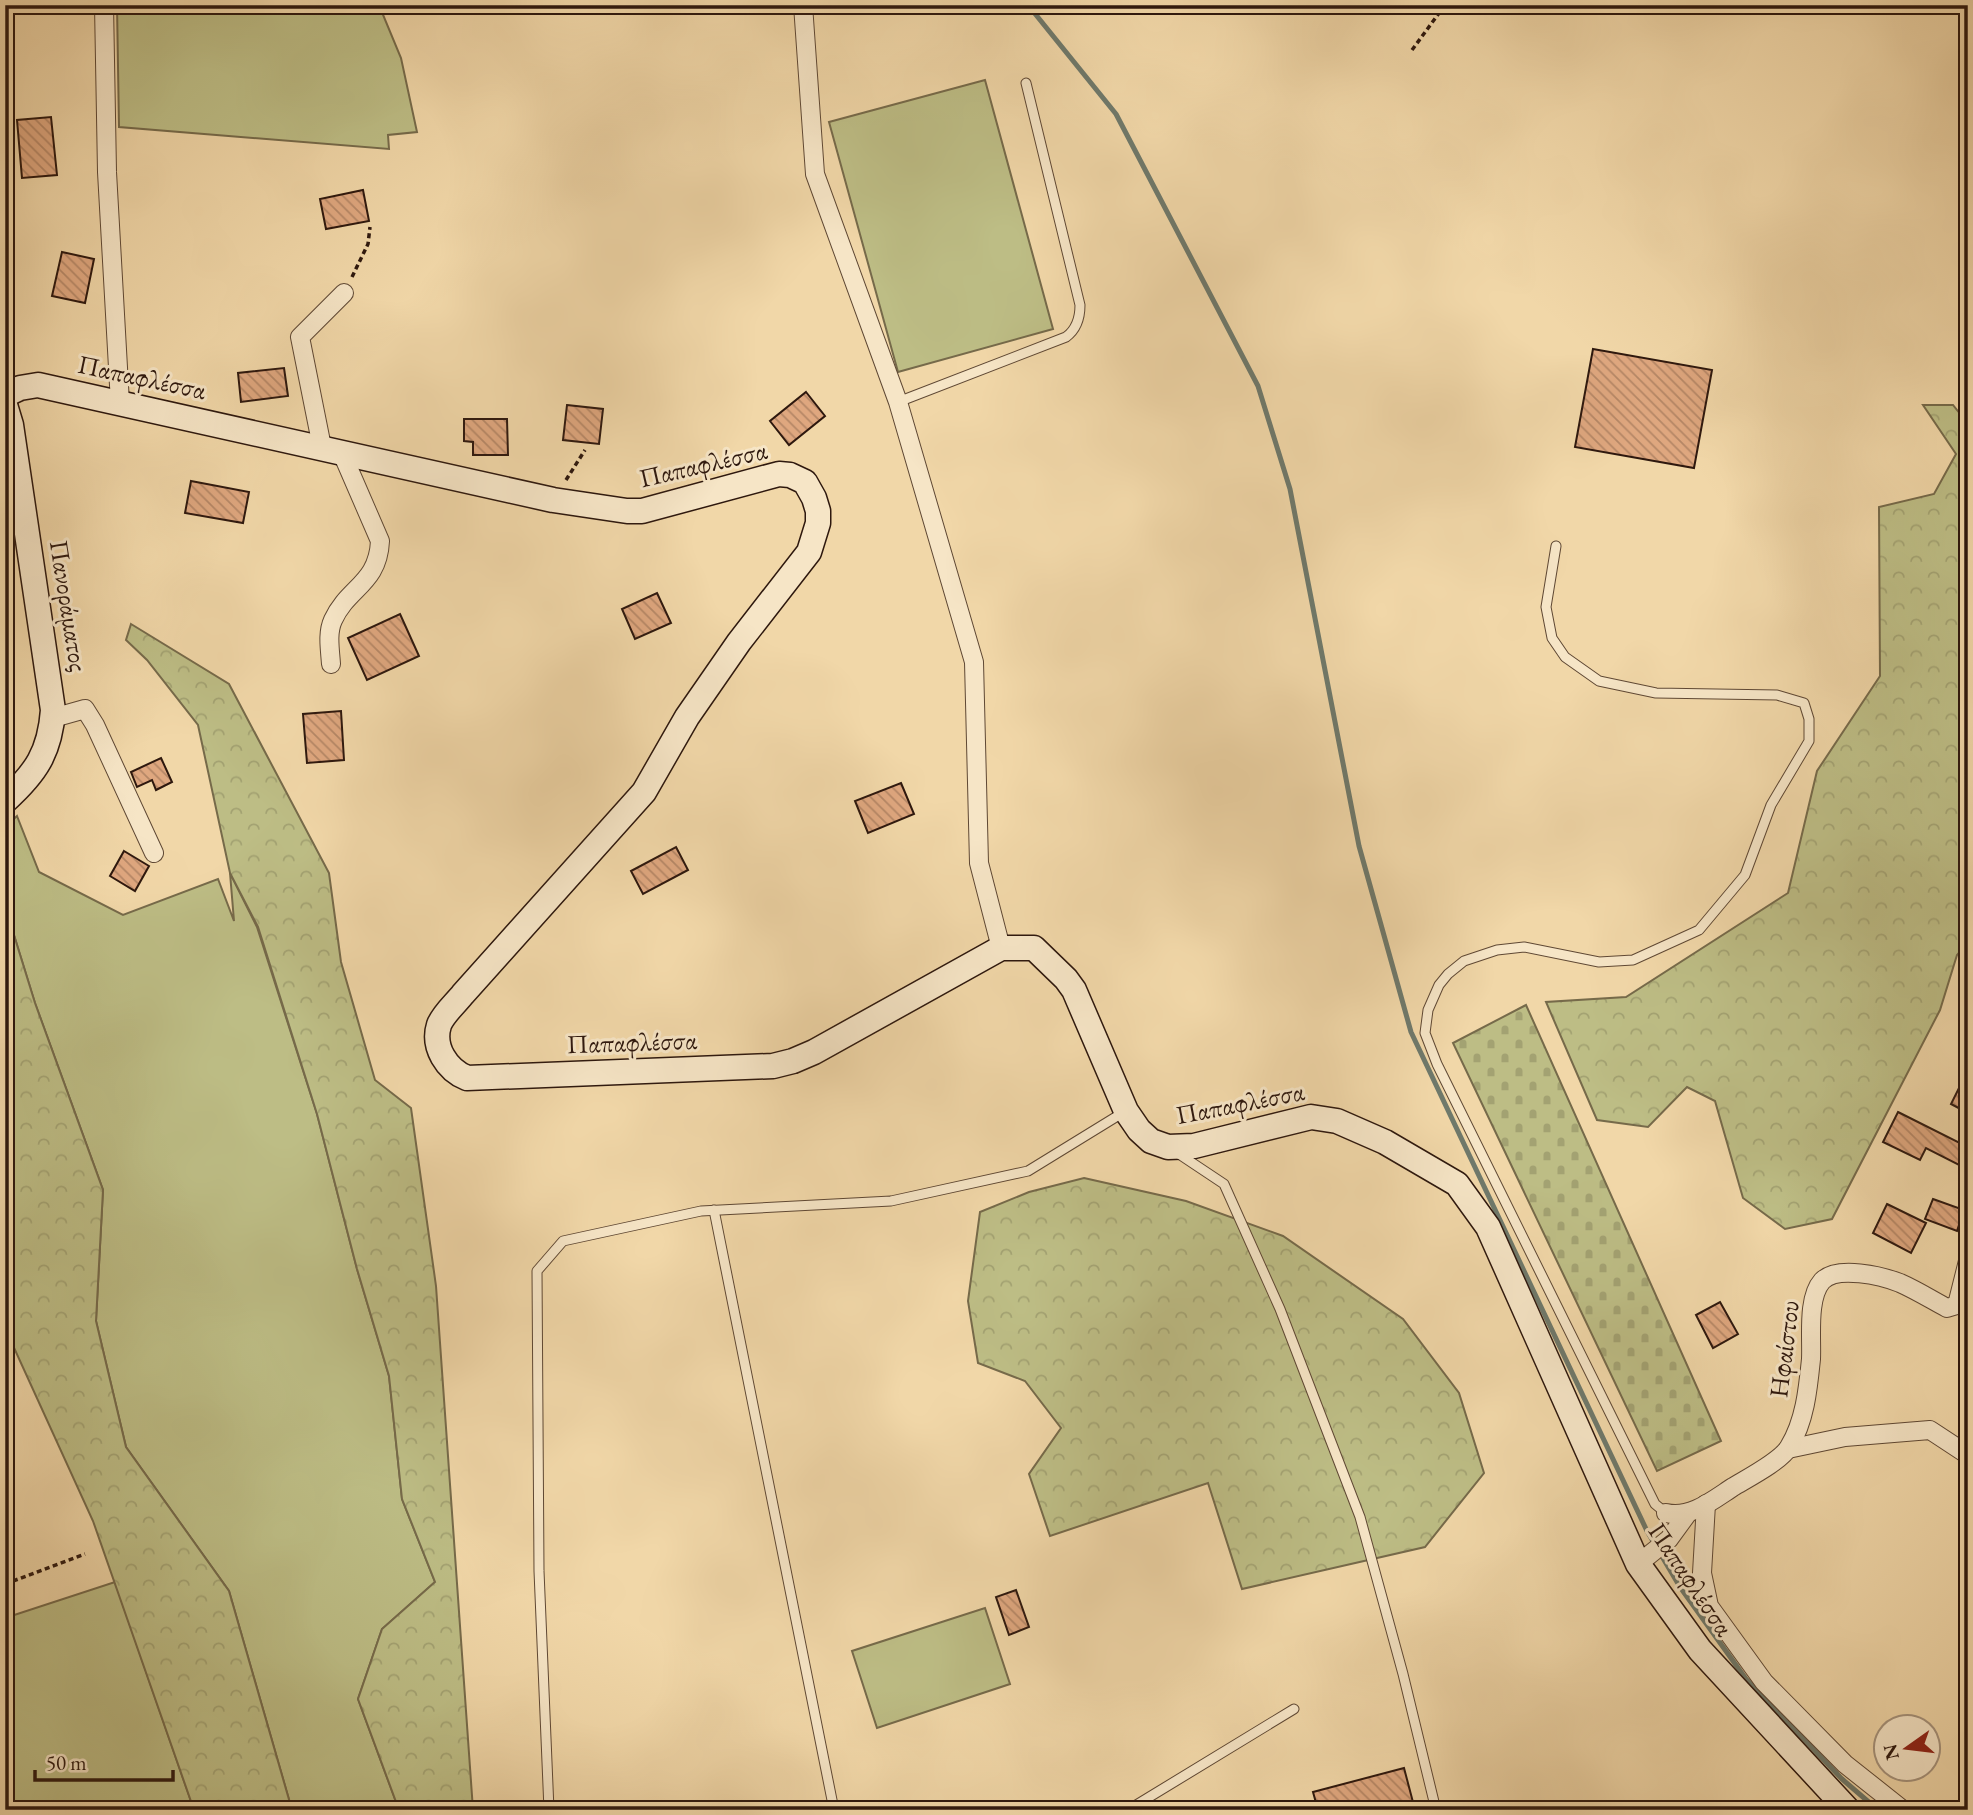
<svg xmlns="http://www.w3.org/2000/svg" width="1973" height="1815" viewBox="0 0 1973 1815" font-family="'EB Garamond',serif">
<defs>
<pattern id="forest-crowns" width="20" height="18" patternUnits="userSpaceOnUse" patternTransform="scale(1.75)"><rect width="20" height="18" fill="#bdbd85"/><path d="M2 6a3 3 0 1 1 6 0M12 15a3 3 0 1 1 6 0" fill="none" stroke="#a3a272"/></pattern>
<pattern id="cemetery-stones" width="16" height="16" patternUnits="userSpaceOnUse" patternTransform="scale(1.75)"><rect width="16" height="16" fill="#bdbd85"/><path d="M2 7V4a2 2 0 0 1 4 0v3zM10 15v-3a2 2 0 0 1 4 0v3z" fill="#a3a272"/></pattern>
<pattern id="building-back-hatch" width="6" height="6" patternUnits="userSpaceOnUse" patternTransform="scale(1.75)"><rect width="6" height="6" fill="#dfa77f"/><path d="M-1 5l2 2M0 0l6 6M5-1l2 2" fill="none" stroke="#b58766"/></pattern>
</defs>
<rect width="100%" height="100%" fill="#f1d7a8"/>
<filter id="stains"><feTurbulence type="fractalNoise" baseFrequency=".00286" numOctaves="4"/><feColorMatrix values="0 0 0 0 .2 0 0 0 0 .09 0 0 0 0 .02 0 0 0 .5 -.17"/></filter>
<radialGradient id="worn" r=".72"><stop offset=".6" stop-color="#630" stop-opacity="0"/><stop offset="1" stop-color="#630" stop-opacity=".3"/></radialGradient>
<g fill="#bdbd85" stroke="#766a4a" stroke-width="2">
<polygon points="117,5 379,5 401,58 417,132 388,135 389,149 119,127"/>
<polygon points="985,80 1053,329 898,372 829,122"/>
<polygon points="17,816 39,872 123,915 218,879 234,921 230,873 257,927 317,1114 357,1269 389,1376 402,1499 435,1582 382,1629 358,1699 399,1810 292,1810 229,1591 126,1447 96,1321 103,1190 35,1003 13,932 5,922 5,827"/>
<polygon points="115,1582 194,1810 5,1810 5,1618"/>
<polygon points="985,1608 1010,1684 877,1728 852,1651"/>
</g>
<g fill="url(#forest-crowns)" stroke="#766a4a" stroke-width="2">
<polygon points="1923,405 1953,405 1968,424 1968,943 1957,955 1940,1010 1832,1219 1785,1229 1743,1198 1715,1101 1687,1087 1648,1127 1597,1120 1546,1002 1626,997 1788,893 1817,771 1880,676 1879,507 1934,494 1956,454"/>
<polygon points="131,624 229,684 329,873 341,962 375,1080 411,1108 436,1286 473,1810 399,1810 358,1699 382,1629 435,1582 402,1499 389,1376 357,1269 317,1114 258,927 230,873 198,725 147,660 126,640"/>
<polygon points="5,922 13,932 35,1003 103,1190 96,1321 126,1447 229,1591 292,1810 194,1810 93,1521 5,1328 5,1268 10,1228 5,1157"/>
<polygon points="1084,1178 1186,1201 1283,1236 1403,1319 1459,1393 1484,1473 1425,1547 1242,1589 1208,1483 1050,1536 1029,1474 1061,1428 1025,1381 978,1363 968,1301 980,1212 1029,1192"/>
</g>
<polygon fill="url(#cemetery-stones)" stroke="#766a4a" stroke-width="2" points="1526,1005 1721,1441 1657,1471 1453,1043"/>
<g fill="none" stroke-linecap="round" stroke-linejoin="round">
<polyline stroke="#6f796b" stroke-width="5" points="1028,5 1116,114 1258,386 1290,489 1359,846 1411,1032 1647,1531 1680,1587 1746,1679 1842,1779 1878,1810"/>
</g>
<g fill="url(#building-back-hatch)" stroke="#2e180e" stroke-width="2">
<polygon points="51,117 57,175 22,178 17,120"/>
<polygon points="363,190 369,221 326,229 320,199"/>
<polygon points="62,252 94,259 85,303 52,296"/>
<polygon points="1593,349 1712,370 1694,468 1575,447"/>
<polygon points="284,368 288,396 241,402 238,373"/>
<polygon points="806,392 825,416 789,445 770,421"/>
<polygon points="567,405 603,409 599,444 563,440"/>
<polygon points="464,419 507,419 508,455 473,455 473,442 464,441"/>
<polygon points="191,481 249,492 243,523 185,513"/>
<polygon points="657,593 671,623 635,639 622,609"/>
<polygon points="400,614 419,656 367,680 348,638"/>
<polygon points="341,711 344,760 307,763 303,714"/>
<polygon points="161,758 172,782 156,790 152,780 137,787 131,772"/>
<polygon points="901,783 914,814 868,833 855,801"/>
<polygon points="676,847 688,870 643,894 631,871"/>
<polygon points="124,851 149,866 135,891 110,876"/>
<polygon points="1968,1070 1968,1113 1951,1104"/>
<polygon points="1898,1112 1968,1147 1968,1158 1963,1167 1926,1148 1920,1160 1883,1142"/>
<polygon points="1933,1199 1964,1210 1957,1231 1925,1219"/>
<polygon points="1887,1204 1926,1223 1911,1253 1873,1233"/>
<polygon points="1720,1302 1738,1334 1713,1348 1696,1315"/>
<polygon points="1016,1590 1029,1627 1009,1635 996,1597"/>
<polygon points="1404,1768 1414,1806 1400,1810 1318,1810 1313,1792"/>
</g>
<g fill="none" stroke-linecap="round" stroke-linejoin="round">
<defs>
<g id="lane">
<path d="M898 402 1066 337C1077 329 1080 318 1080 305L1026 83"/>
<polyline points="1556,546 1546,607 1552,638 1565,657 1599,681 1656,693 1777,695 1804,703 1809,719 1809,741 1771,805 1745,875 1699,930 1633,960 1599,962 1524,947 1497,950 1464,961 1448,974 1439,985 1428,1010 1425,1033 1437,1064 1655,1504 1666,1513"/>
<polyline points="1176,1152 1224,1184 1280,1309 1360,1517 1403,1674 1436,1810"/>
<polyline points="714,1210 834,1810"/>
<polyline points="549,1810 539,1571 537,1271 563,1241 701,1211 891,1201 1028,1171 1124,1112"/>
<polyline points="1128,1810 1294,1709"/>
</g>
<g id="street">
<polyline points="104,5 107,172 120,403"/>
<polyline points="803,5 815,174 898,402 974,662 979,863 1001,948"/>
<polyline points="322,447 300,337 344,293"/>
<path d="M331 664C330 649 327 633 333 620 348 587 378 584 380 541L341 451"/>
<polyline points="53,718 85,709 95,725 154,853"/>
<polyline points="1788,1449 1845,1437 1930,1430 1968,1455"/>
<polyline points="1706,1504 1702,1573 1709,1606 1764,1682 1845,1764 1903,1810"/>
<path d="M1666 1513C1690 1519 1713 1500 1733 1487 1748 1478 1781 1461 1789 1447 1805 1421 1808 1389 1811 1359 1812 1337 1807 1298 1822 1281 1837 1265 1882 1276 1900 1283 1916 1290 1932 1300 1947 1308L1957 1305 1968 1261"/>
<polyline points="1638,1564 1669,1539 1688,1513"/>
</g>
<g id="secondary">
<path d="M5 395 20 388 38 385 553 500 627 511H642L779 474 790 475 805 482 814 498 818 511V523L809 552 739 642 687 717 644 792 463 994C456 1003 443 1014 439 1025 432 1047 447 1070 467 1078L773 1066 793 1061 814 1052 1001 948H1034L1066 979 1074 990 1126 1111 1139 1130 1151 1141 1168 1147 1194 1146 1311 1117 1337 1121 1385 1142 1457 1184 1488 1227 1638 1564 1700 1650 1848 1810"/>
<path d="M5 405 11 425 53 710C50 752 36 773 5 801"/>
</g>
</defs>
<use href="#lane" stroke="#5f4834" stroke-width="11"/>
<use href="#street" stroke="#5f4834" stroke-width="20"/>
<use href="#secondary" stroke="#2e180e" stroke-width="27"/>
<g stroke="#2e180e" stroke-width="3.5" stroke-dasharray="5 3.5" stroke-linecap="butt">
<polyline points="1412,50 1445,5"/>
<polyline points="352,277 368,244 370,227"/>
<polyline points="566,480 585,450"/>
<polyline points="5,1584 85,1554"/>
</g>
<use href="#lane" stroke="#f6e5c6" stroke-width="9"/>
<use href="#street" stroke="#f6e5c6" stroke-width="18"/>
<use href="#secondary" stroke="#f6e5c6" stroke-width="24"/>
</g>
<g text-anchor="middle" stroke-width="6" stroke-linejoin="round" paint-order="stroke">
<g font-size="26" fill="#2e180e" stroke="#f6e5c6">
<text transform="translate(142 377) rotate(12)" y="9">Παπαφλέσσα</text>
<text transform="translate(703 464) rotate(-13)" y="9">Παπαφλέσσα</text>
<text transform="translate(69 606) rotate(81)" y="9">Πανοράματος</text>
<text transform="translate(632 1042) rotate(-2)" y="9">Παπαφλέσσα</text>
<text transform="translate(1240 1103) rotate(-11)" y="9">Παπαφλέσσα</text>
<text transform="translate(1784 1349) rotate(-83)" y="9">Ηφαίστου</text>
<text transform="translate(1691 1579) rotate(56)" y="9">Παπαφλέσσα</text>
</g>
</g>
<rect width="1973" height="1815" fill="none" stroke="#f1d7a8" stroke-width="28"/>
<rect x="7" y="7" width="1959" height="1801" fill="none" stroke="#2e180e" stroke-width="3.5"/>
<rect x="14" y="14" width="1945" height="1787" fill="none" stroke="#2e180e" stroke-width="2"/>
<g transform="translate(1907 1748) rotate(256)"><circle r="33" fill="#f6e5c6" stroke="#a6937c" stroke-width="2"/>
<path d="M0-5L12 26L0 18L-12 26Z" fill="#8f2418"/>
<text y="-10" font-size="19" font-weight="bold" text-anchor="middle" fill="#2e180e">N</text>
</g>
<path d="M35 1770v10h138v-10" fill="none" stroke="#2e180e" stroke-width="3.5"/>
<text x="46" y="1770" font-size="21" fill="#2e180e" stroke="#f6e5c6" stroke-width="5" paint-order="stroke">50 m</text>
<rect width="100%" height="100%" filter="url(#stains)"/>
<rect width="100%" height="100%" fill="url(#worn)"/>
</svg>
